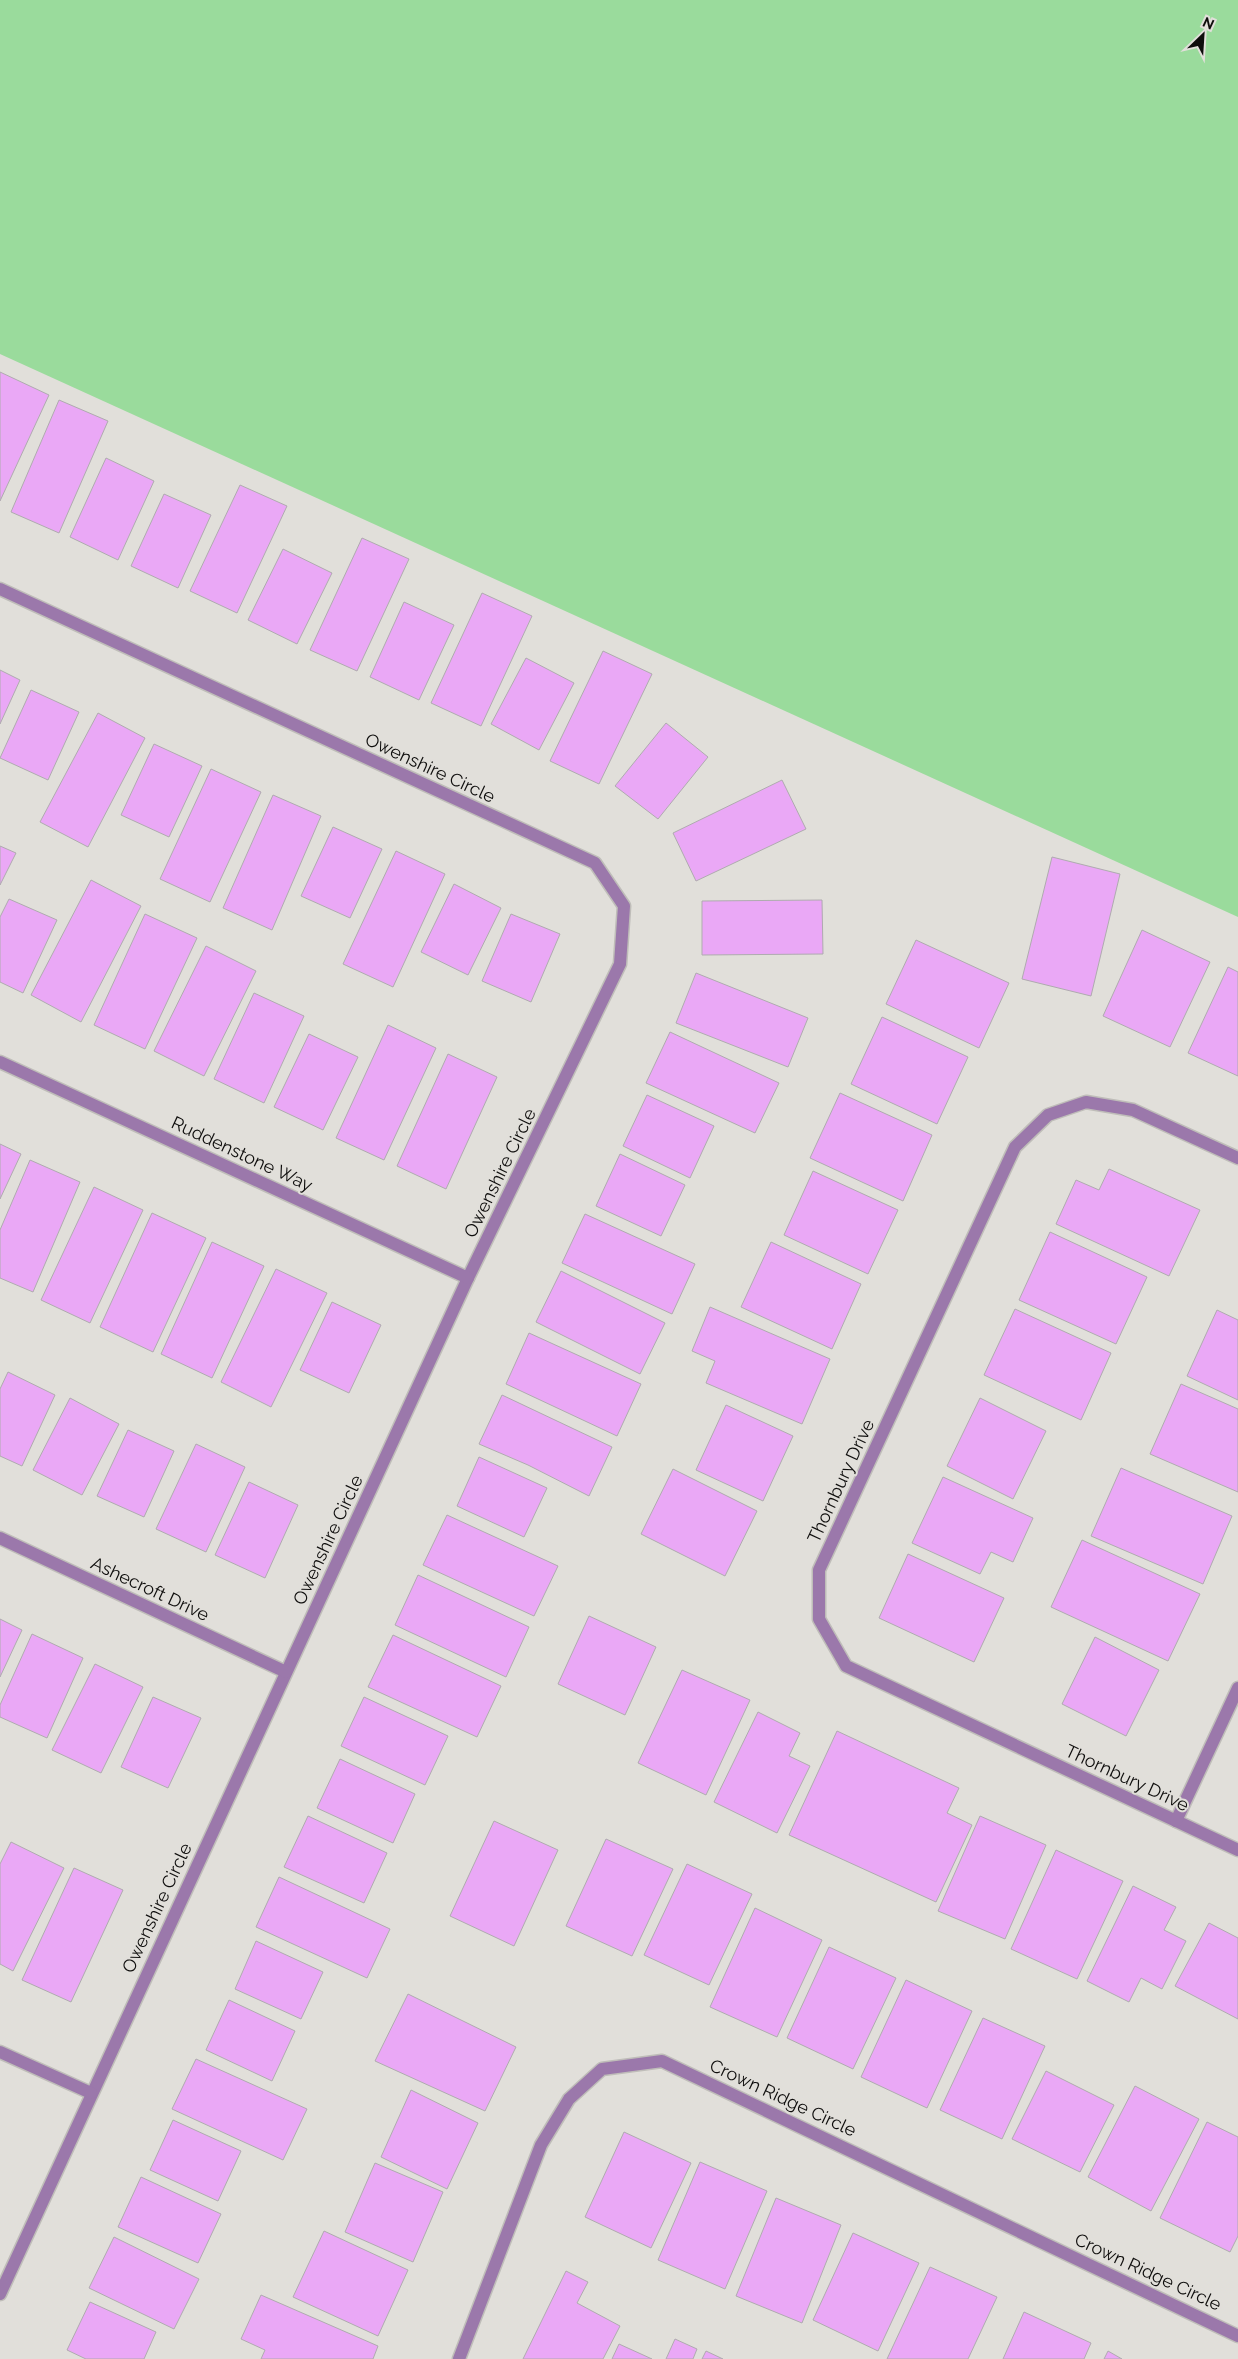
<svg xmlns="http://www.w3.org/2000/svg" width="1238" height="2359" viewBox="0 0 1238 2359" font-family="Raleway,sans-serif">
<rect width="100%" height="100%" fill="#e1dfda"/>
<polygon fill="#9adb9c" points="0,0 1238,0 1238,917 0,354"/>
<g fill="#eaa8f6" stroke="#afabaf">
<polygon points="0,372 49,395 0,501"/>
<polygon points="59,400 108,421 59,533 11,512"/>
<polygon points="106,458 154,481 118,560 70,537"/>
<polygon points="240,485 287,506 237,613 190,591"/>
<polygon points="164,494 211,515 178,588 131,566"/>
<polygon points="362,538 409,559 357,671 310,650"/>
<polygon points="283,549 332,573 297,644 248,620"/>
<polygon points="482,593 532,616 481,726 431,703"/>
<polygon points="404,602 454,625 419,700 370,677"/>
<polygon points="603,651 652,674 599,784 550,761"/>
<polygon points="526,658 574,683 539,750 491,724"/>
<polygon points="0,670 20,680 0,724"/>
<polygon points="31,690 79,712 48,780 0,758"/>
<polygon points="98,713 145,738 88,847 40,822"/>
<polygon points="666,723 708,757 658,819 615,786"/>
<polygon points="154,744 202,766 169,837 121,815"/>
<polygon points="211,769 261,792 210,902 160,879"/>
<polygon points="782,780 806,829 696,881 673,833"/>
<polygon points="273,795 321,816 272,930 223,908"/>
<polygon points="333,827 382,849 350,918 301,896"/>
<polygon points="0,846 16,853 0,885"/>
<polygon points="396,851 445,874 393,987 343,964"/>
<polygon points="1052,857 1120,874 1091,996 1022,979"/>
<polygon points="91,880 141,906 81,1022 31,995"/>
<polygon points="454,884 501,908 468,975 421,952"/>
<polygon points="9,899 57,920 23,993 0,982 0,917"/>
<polygon points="822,900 823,954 702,955 702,901"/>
<polygon points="145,914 197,938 145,1049 94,1025"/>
<polygon points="511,914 560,934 531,1002 482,981"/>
<polygon points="1142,930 1210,962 1170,1047 1103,1016"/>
<polygon points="916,940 1009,983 979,1048 886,1004"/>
<polygon points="206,946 256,971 204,1076 154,1051"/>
<polygon points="1228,967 1238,972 1238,1076 1188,1053"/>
<polygon points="696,973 808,1018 788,1067 676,1023"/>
<polygon points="254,993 304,1016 264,1103 214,1079"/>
<polygon points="882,1017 968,1057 937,1124 851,1084"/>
<polygon points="388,1025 436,1048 384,1160 336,1138"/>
<polygon points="670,1032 779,1083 755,1133 646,1083"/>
<polygon points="309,1034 358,1057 323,1130 274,1107"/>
<polygon points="448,1054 497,1077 446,1189 397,1166"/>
<polygon points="840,1093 932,1135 903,1201 810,1158"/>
<polygon points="647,1095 714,1126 690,1178 623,1146"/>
<polygon points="0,1144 21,1154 0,1199"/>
<polygon points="620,1154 685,1185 661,1236 596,1206"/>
<polygon points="30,1160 80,1182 33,1292 0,1278 0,1230"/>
<polygon points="1109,1169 1200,1210 1169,1276 1056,1224 1076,1180 1099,1190"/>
<polygon points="813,1171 898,1210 868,1274 784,1235"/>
<polygon points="94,1187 143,1210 90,1323 41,1300"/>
<polygon points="152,1213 206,1238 153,1352 100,1327"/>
<polygon points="585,1214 695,1264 672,1314 562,1263"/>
<polygon points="1050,1232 1147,1277 1116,1344 1019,1300"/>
<polygon points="212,1242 264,1266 212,1378 161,1354"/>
<polygon points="771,1242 861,1284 832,1349 741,1307"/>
<polygon points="276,1269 327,1293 271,1407 221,1382"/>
<polygon points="561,1271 665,1323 640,1374 536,1322"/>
<polygon points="332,1302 381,1325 349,1393 300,1370"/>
<polygon points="710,1307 830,1359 802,1424 706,1383 715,1361 692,1351"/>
<polygon points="1015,1309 1111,1353 1081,1420 984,1375"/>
<polygon points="1217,1310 1238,1320 1238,1400 1187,1376"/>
<polygon points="529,1333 641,1384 617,1436 506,1384"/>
<polygon points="8,1372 55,1395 22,1466 0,1456 0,1389"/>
<polygon points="1181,1384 1238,1409 1238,1492 1150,1454"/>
<polygon points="502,1395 612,1447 589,1496 528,1465 479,1444"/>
<polygon points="70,1398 119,1424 82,1495 33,1470"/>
<polygon points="980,1398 1046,1431 1013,1499 947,1466"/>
<polygon points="726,1405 793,1436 763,1501 696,1470"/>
<polygon points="128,1430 174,1451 144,1517 97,1496"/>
<polygon points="196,1444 245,1467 206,1552 156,1529"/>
<polygon points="479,1457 547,1488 524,1537 457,1506"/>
<polygon points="1121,1468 1232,1516 1203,1584 1091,1536"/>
<polygon points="673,1469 757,1511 725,1576 641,1534"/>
<polygon points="943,1477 1033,1518 1013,1562 991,1552 980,1574 912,1543"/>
<polygon points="249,1482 298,1505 265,1578 215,1555"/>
<polygon points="447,1515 558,1566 534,1616 423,1565"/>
<polygon points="1082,1540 1200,1594 1168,1661 1051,1607"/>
<polygon points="908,1554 1004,1598 974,1662 879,1618"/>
<polygon points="418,1575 529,1627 506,1677 395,1625"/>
<polygon points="589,1616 656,1647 625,1715 558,1684"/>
<polygon points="0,1619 22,1630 0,1677"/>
<polygon points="32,1634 83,1658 47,1738 0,1717 0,1705"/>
<polygon points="393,1635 501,1686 477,1737 368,1687"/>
<polygon points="1095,1637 1159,1670 1126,1736 1062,1704"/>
<polygon points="95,1664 143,1687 101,1773 52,1750"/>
<polygon points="682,1670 750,1700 706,1795 638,1763"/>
<polygon points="153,1697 201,1718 168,1788 121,1767"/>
<polygon points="364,1697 448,1736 425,1785 341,1746"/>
<polygon points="758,1712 800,1733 789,1756 810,1766 777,1833 714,1802"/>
<polygon points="837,1731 959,1788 947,1813 972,1825 936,1902 789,1835"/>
<polygon points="340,1759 415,1794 393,1843 317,1808"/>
<polygon points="308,1816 387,1853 364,1903 284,1867"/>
<polygon points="980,1816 1046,1845 1005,1939 938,1911"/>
<polygon points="494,1821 558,1850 514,1946 450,1916"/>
<polygon points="606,1839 673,1869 632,1956 566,1926"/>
<polygon points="11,1842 64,1868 13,1971 0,1964 0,1864"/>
<polygon points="1056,1850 1123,1881 1077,1979 1011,1949"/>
<polygon points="687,1864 752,1894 709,1985 644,1955"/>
<polygon points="74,1868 123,1890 71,2002 22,1980"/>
<polygon points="279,1877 390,1929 367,1978 256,1927"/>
<polygon points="1133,1886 1176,1907 1164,1930 1186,1941 1162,1989 1141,1978 1129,2002 1087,1981"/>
<polygon points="755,1908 822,1940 777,2037 710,2007"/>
<polygon points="1209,1923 1238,1938 1238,2019 1175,1986"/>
<polygon points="256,1941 323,1972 301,2019 235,1989"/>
<polygon points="829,1947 896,1978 853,2069 787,2038"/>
<polygon points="906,1980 972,2011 927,2108 861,2077"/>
<polygon points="408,1994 516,2047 485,2111 375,2061"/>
<polygon points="229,2000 295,2031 272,2081 206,2050"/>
<polygon points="983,2018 1045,2046 1002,2139 940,2110"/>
<polygon points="196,2059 307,2109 283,2160 172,2109"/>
<polygon points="1046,2071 1114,2105 1080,2172 1012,2139"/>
<polygon points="1135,2086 1199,2119 1151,2211 1088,2177"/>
<polygon points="411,2090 478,2123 447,2189 381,2157"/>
<polygon points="173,2120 241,2151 218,2201 150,2170"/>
<polygon points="1207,2122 1238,2137 1238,2236 1230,2252 1160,2218"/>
<polygon points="624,2132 691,2163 651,2248 585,2217"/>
<polygon points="700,2162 767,2191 725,2289 658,2260"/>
<polygon points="375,2163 443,2192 413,2262 345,2232"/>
<polygon points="141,2177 221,2214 198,2263 118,2227"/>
<polygon points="776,2198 841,2225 802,2323 736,2296"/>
<polygon points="324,2231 408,2270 378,2336 293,2297"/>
<polygon points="853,2233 919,2263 878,2351 813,2320"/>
<polygon points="114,2237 199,2279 174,2329 89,2288"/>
<polygon points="930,2267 997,2297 968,2359 887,2359"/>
<polygon points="566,2271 588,2282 577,2303 620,2326 603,2359 523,2359"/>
<polygon points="261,2295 378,2346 373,2359 261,2359 265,2350 241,2339"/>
<polygon points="90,2302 156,2332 144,2359 86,2359 67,2350"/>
<polygon points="1024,2312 1091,2343 1084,2359 1003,2359"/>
<polygon points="675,2339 697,2349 693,2359 666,2359"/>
<polygon points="619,2344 652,2359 612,2359"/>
<polygon points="706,2351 723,2359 702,2359"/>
<polygon points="1108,2351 1122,2359 1104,2359"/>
</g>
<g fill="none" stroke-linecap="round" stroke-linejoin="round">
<defs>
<g id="street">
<polyline points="0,589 595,863 624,906 620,964 468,1278 0,2294"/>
<polyline points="0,1062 468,1278"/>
<polyline points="1238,1158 1133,1110 1086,1102 1048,1115 1015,1147 819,1570 819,1619 846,1666 1238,1850"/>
<polyline points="0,1538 286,1672"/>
<polyline points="1176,1821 1238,1688"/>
<polyline points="0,2052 91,2093"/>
<polyline points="459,2359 541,2145 569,2099 602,2069 662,2061 1238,2336"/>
</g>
</defs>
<use href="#street" stroke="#bfbdb9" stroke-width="15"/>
<use href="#street" stroke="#9b78ab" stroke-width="12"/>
</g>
<g text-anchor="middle" stroke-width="4" stroke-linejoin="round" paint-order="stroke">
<g font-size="18" fill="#0e0d0c" stroke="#e1dfda">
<text transform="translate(430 768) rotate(25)" y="6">Owenshire Circle</text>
<text transform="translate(242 1154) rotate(25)" y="6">Ruddenstone Way</text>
<text transform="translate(500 1173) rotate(-64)" y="6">Owenshire Circle</text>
<text transform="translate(841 1481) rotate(-65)" y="6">Thornbury Drive</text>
<text transform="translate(328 1540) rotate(-65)" y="6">Owenshire Circle</text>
<text transform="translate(150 1589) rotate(25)" y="6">Ashecroft Drive</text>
<text transform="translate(1127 1778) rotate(25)" y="6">Thornbury Drive</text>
<text transform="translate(157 1908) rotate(-65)" y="6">Owenshire Circle</text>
<text transform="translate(783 2098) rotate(25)" y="6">Crown Ridge Circle</text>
<text transform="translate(1148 2272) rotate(25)" y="6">Crown Ridge Circle</text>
</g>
</g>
<g transform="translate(1203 35) rotate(25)" stroke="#e1dfda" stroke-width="4" paint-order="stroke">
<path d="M0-4L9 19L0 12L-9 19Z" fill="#0e0d0c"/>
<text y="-8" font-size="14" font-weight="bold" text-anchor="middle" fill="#0e0d0c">N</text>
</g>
</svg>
